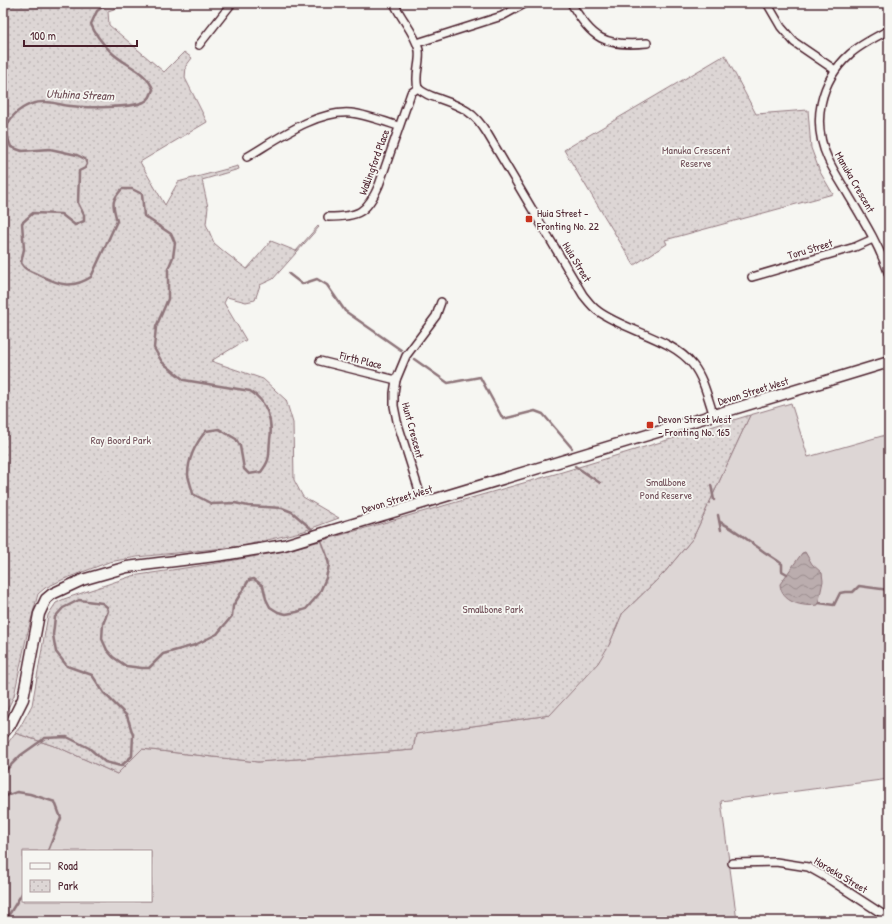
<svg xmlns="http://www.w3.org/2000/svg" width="892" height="924" viewBox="0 0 892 924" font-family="'Patrick Hand',sans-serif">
<defs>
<pattern id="park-dots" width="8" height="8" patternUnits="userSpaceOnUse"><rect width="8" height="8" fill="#ddd6d5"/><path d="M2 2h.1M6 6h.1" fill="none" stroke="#bfb7b7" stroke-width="1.8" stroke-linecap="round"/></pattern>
<pattern id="water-waves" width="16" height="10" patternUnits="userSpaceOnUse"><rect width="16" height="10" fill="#bbadae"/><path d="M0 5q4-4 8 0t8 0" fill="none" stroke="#9a8c8e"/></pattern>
</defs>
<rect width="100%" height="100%" fill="#f6f6f2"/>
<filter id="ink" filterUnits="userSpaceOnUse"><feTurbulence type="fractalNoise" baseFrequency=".025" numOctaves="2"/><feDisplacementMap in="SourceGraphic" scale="8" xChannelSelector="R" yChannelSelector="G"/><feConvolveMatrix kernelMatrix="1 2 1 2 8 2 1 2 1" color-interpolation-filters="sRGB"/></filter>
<g filter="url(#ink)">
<path fill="#ddd6d5" stroke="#947a80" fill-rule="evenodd" d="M791 403 808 457 889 434V779L721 801 737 921H3V750L15 733 60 748 117 774 142 749 258 762 413 750 416 734 550 715 609 645 622 614 664 573 693 538 750 415ZM23 851H151V901H23Z"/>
<g fill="url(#park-dots)" stroke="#947a80">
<polygon points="3,3 131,3 108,11 109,25 164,72 184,52 192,58 186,66 185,78 207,122 140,162 165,205 178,182 238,166 239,169 202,180 208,207 206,224 214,243 227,254 247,269 271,241 296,251 318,226 319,227 273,279 260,285 255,300 246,302 227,297 224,303 246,340 211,361 263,379 286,400 293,423 294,480 303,497 339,518 304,531 243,546 137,557 109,562 64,579 45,588 38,594 26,639 14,696 3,718"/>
<polygon points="725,55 756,114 808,110 811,148 820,172 833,194 665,240 667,244 634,265 564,150"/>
<polygon points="750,415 693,538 664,573 622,614 609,645 598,663 550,715 416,734 413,750 258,762 142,749 117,774 60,748 15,733 20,727 32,705 48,615 56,603 64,599 132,576 218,563 285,551 562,472"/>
</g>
<path fill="url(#water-waves)" stroke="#8e747a" d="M805 552 812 564 822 573 823 581 818 605C803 607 781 603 780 584L802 553Z"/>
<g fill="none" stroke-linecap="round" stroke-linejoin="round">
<g stroke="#8e747a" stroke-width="2.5">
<path d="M108 3 97 11 91 24C95 35 103 44 111 52 124 65 146 71 153 89 151 95 150 99 144 102 131 108 86 108 71 106 63 106 54 102 46 102 30 101 13 111 7 126 5 133 9 141 11 147L22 151 50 149 77 155 85 159 87 164 85 168 79 171V174L78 203 84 215V221L75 225 61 214 33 213 22 223 24 249 21 263C26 271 31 271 39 275 58 284 71 290 91 277L117 221C113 205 110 202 122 189H132L142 194 144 216 171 234 175 243 173 257 168 269V299L156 327 154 348 162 362 184 380 250 391C267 401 273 421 270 440 268 456 272 457 261 472L249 474 244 469 240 446 236 439 219 429 206 431C196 443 188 459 188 475 189 481 192 488 193 494L212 504 235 503 248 506 282 508 292 512 315 532"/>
<polyline points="289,274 302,284 317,279 327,285 345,311 401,350"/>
<polyline points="414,359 448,383 480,377 503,419 535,411 543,414 572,448"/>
<polyline points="575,466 600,483"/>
<polyline points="711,485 714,500"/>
<polyline points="718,515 721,530"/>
<path d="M720 522C735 529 746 539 759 548 766 554 775 558 782 564V571L787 574"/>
<polyline points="819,603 834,605 840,593 845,592 853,592 859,586 889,590"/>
<polyline points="3,773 21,755 45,738 67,737 89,748 105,762 121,766 132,756 133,735 127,716 104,693 92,675 67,666 56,652 53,635 55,617 63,608 79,600 102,603 107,607 108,611 103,624 102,639 107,650 113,657 126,666 142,668 149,668 163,654 195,645 217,634 232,616 233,606 249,580 254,579 263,586 266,599 270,607 278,612 286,614 297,612 306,609 319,594 326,578 329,565 327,556 320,538"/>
<polyline points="3,797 17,792 30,794 55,802 61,818 48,851"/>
<polyline points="5,921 23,892"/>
</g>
<defs>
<g id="street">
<path d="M394 3C401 19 415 33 419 50 421 63 414 75 418 88"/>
<path d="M571 3C592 39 605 47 647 43"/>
<polyline points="767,3 781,27 794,42 835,70"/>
<path d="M889 30C876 37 861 44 850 54 820 81 811 122 828 159 834 172 842 184 849 196 864 221 880 247 889 275"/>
<polyline points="417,43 502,16 526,3"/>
<polyline points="199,45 232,3"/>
<path d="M418 88C424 94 431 96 440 99 463 107 474 112 487 133L583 295C588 301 592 307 598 311 625 331 672 338 693 365 704 379 708 399 714 416"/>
<path d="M247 157C276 140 316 110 351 113 367 115 383 121 398 126"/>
<path d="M328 217C358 217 367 213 379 185L411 93 418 88"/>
<polyline points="752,277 855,247 873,239"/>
<polyline points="320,361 396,380"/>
<polyline points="423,503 397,421 394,406 394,393 396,380 406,356 436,316 441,302"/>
<polyline points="732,863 776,862 808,867 824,876 887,917"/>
</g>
<polyline id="secondary" points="3,733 10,725 23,699 39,614 46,599 52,594 82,580 127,567 223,555 284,545 889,362"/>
</defs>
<use href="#street" stroke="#4a1f2b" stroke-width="10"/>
<use href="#secondary" stroke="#4a1f2b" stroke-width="13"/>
<use href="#street" stroke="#f6f6f2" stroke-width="7"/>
<use href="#secondary" stroke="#f6f6f2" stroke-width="10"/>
</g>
</g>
<g fill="#c8321e" stroke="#f6f6f2" stroke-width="1.5">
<rect x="525" y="215" width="8" height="8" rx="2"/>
<rect x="646" y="421" width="8" height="8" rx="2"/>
</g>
<g text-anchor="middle" stroke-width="3.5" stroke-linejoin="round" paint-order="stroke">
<g font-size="11" fill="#6f4d56" stroke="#f6f6f2">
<text x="696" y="154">Manuka Crescent<tspan x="696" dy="13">Reserve</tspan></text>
<text x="121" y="444">Ray Boord Park</text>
<text x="666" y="486">Smallbone<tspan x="666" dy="13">Pond Reserve</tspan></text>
<text x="493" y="613">Smallbone Park</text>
</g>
<g font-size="11" fill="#4a1f2b" stroke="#f6f6f2">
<text transform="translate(374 162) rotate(-70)" y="4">Wallingford Place</text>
<text transform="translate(855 182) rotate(60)" y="4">Manuka Crescent</text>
<text transform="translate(810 249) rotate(-17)" y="4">Toru Street</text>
<text transform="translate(577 262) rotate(59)" y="4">Huia Street</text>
<text transform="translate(361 360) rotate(14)" y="4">Firth Place</text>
<text transform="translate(753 391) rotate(-17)" y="4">Devon Street West</text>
<text transform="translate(413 430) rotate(75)" y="4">Hunt Crescent</text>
<text transform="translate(397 499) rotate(-17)" y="4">Devon Street West</text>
<text transform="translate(841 875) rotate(31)" y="4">Horoeka Street</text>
</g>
<g font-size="11" fill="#4a1f2b" stroke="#f6f6f2" text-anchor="start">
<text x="537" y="217">Huia Street -<tspan x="537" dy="13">Fronting No. 22</tspan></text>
<text x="658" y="423">Devon Street West<tspan x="658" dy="13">- Fronting No. 165</tspan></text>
</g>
<g font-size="12" font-style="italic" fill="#6c4a52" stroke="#f6f6f2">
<text transform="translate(80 95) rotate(2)" y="4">Utuhina Stream</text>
</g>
</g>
<rect width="892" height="924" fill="none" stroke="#f6f6f2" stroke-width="16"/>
<rect x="8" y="8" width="876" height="908" fill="none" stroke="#4a1f2b" stroke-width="1.5" filter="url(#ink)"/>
<rect x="22" y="850" width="130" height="52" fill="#f6f6f2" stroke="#b1a0a2"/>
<rect x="30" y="863" width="20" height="6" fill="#f6f6f2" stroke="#b1a0a2"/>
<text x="58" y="870" font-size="12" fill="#4a1f2b">Road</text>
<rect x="30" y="880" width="20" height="12" fill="url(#park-dots)" stroke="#b1a0a2"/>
<text x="58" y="890" font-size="12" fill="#4a1f2b">Park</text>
<path d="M24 40v6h113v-6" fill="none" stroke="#4a1f2b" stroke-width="2"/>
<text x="30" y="40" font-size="12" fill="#4a1f2b" stroke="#f6f6f2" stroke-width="3" paint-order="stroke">100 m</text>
</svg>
